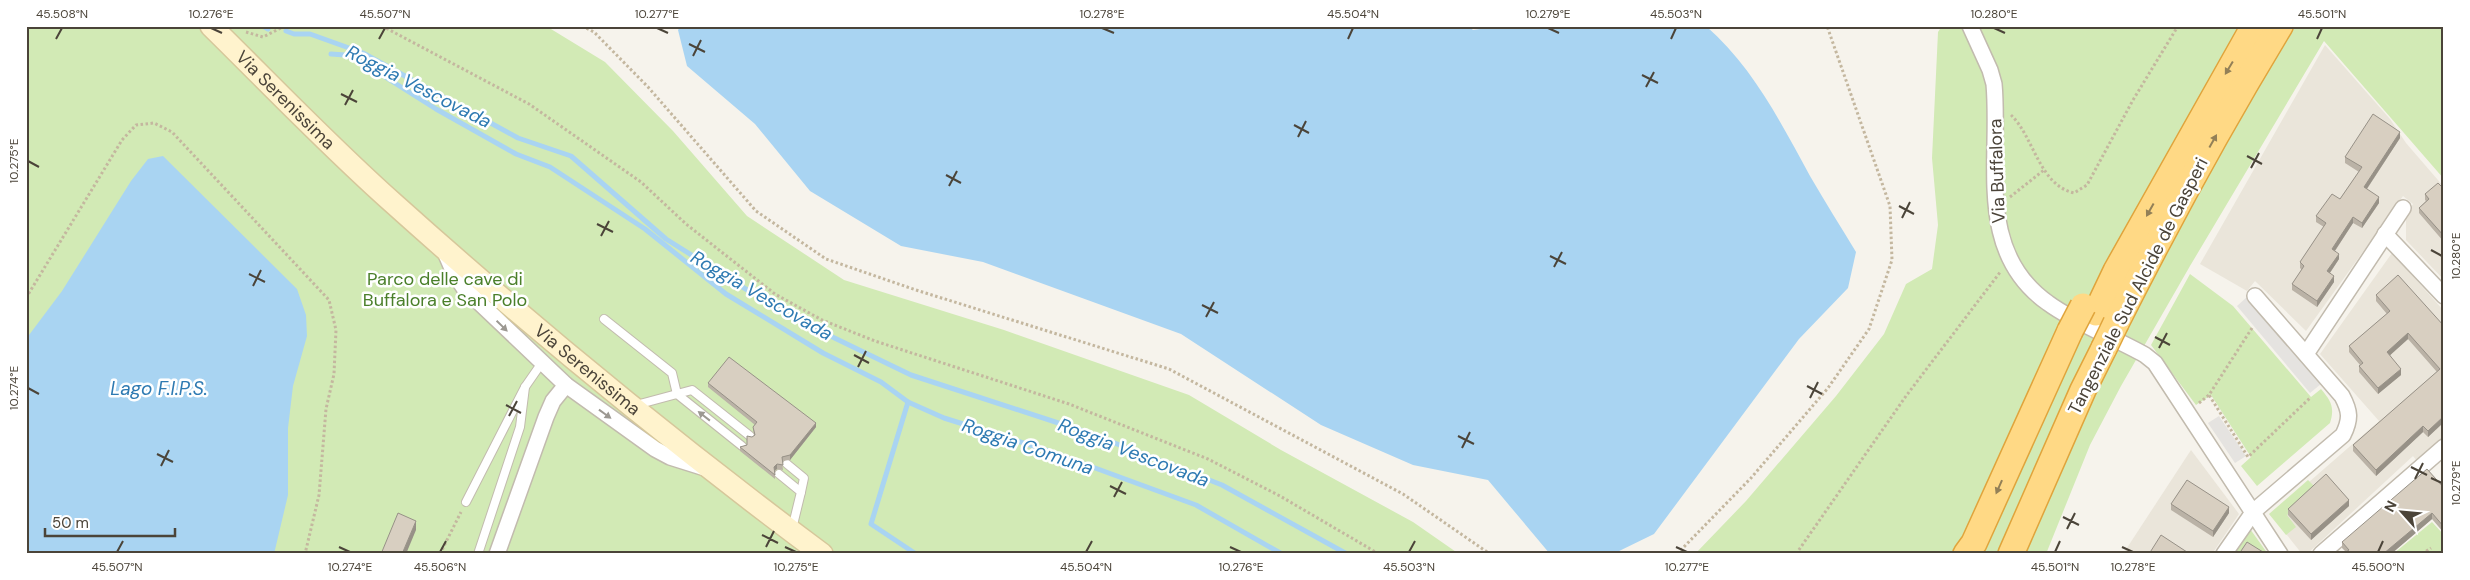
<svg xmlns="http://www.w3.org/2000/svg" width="2470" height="580" viewBox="0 0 2470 580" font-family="'DM Sans',sans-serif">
<rect width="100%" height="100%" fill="#f6f3ec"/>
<g fill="#eae5da">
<polygon points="2325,45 2390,119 2406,143 2444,187 2444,280 2406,240 2406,215 2413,204 2403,196 2306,331 2255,281 2247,291 2200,264"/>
<polygon points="2392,253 2444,311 2444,436 2417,461 2413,456 2307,554 2302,554 2271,515 2379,421 2320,354"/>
<polygon points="2191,450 2239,514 2212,554 2123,554"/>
</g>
<g fill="#d2eab5">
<polygon points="26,26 546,26 605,62 673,131 747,216 844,280 1004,330 1189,395 1281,450 1413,522 1459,554 26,554"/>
<polygon points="1942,26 2444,26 2444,179 2324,41 2190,266 2121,386 2090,445 2046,554 1695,554 1746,501 1836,396 1884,334 1906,284 1932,269 1938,225 1932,158 1938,32"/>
<path d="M2190 274 2233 306 2311 397 2321 389C2331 401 2335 407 2330 423L2257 486 2241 466 2251 457 2211 395 2196 405 2151 345Z"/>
<polygon points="2308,480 2316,488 2287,515 2296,527 2286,535 2269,514"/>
<polygon points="2432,522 2444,535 2444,554 2393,554"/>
<polygon points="2250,529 2268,554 2234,554"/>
</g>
<g fill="#e5e3e0">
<polygon points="2247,297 2321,384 2310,393 2237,306"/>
<polygon points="2219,416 2246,456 2235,463 2208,423"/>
</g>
<g fill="#a9d4f2">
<path d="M681 26H1468L1473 30 1502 26H1706C1753 67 1781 123 1810 176 1825 202 1841 227 1856 252L1848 288 1799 339 1654 534 1613 554H1550L1488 480 1413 465 1321 425 1181 334 983 262 901 246 810 191 755 124 687 66 678 30Z"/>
<polygon points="163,156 297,289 306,315 307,336 293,386 288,428 288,495 274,554 26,554 26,339 62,291 131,181 148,159"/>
</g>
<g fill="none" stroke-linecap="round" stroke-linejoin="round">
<g stroke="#a9d4f2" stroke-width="5">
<polyline points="263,26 268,29"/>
<polyline points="286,31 294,34 310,34 363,53 518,138 571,156 666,239 787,315 911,375 1089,433 1222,485 1347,554"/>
<polyline points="331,54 345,55 363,63 436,109 516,154 550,167 645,229 726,294 823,353 881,382 908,402 944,418 1046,450 1196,505 1282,554"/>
<polyline points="908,402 871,524 916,554"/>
</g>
<defs>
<g id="service">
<polyline points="604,319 672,373 677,394 692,390 750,436"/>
<polyline points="636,405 677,394 742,446"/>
<polyline points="787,464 804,478 801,492"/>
<polyline points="779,474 801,492 792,529"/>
<polyline points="466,502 525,387 541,364"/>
<polyline points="478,554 520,427 525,387"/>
</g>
<g id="minor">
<path d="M1970 26 1990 70 1994 84C2001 160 1974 251 2048 303 2075 323 2115 338 2145 355L2155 363 2280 554"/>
<polyline points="2385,234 2444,296"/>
<polyline points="445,252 454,273 464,288 566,385 655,449 670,457 705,468"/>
<polyline points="2306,354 2403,208"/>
<polyline points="497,554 546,417 553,401 566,385"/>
<path d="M2224 554 2254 511 2343 435C2351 419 2350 411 2342 396L2255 296"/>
<polyline points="2321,554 2444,447"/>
</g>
<g id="secondary">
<path id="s1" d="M211 26C271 85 329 146 392 202 530 326 673 443 822 554"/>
</g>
<g id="trunk">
<polyline points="2096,313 2116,271 2254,26"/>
<path d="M2116 323C2167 222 2221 123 2280 26"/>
<polyline points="1966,554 1974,543 2070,331"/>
<polyline points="2011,554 2083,390 2104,348"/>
</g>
</defs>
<use href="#service" stroke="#c2bbae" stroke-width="10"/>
<use href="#minor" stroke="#c2bbae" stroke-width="18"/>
<use href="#secondary" stroke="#d6c79b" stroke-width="24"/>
<use href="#trunk" stroke="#e0a43c" stroke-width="28"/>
<g stroke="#c4b79f" stroke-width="3" stroke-dasharray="2.5 2.5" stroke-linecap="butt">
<polyline points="382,26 529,104 641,182 686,224 775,294 822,320 875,341 1069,404 1208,459 1280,496 1379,554"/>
<polyline points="582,26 594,32 648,87 756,211 826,259 916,290 1169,369 1403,494 1490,554"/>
<polyline points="246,32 263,37 285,26"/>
<path d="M2011 115C2034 137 2039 185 2074 193L2087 185 2133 100 2178 26"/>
<polyline points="2010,197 2044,170"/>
<polyline points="26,298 122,140 136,125 154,123 172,132 329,300 336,330 334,374 326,409 319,495 305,554"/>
<polyline points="2252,328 2209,395 2248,457 2311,397"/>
<polyline points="2199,403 2209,395"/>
<polyline points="440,554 461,512"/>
<polyline points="1677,554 1751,478 1828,388 1869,329 1892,260 1890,206 1827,26"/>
<polyline points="1796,554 1906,396 2001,271"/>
<polyline points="2422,554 2431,548"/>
</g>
<use href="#service" stroke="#fff" stroke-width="8"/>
<use href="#minor" stroke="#fff" stroke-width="15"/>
<use href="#secondary" stroke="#fff3cd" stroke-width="21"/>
<use href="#trunk" stroke="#ffd985" stroke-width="25"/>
<defs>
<g id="trunk-bridge">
<polyline points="2070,331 2083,306"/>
<polyline points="2104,348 2116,323"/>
</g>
</defs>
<use href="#trunk-bridge" stroke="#e0a43c" stroke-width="28" stroke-linecap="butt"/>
<use href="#trunk-bridge" stroke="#ffd985" stroke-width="25"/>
</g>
<g fill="#bab2a6">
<polygon points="2400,138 2367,189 2379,203 2362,228 2353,223 2335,251 2339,259 2330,273 2334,282 2317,307 2292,290 2292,284 2302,270 2300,268 2300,262 2324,227 2316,222 2316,216 2340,199 2359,172 2345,163 2345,157"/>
<polygon points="2444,189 2444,242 2419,213 2419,208 2426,201 2425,200 2425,194"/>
<polygon points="2376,295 2444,326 2444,422 2428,437 2423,432 2376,476 2353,451 2353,445 2437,372 2408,339 2390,355 2401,375 2378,394 2359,372 2359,366 2360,365 2349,352 2349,346 2387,314 2376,301"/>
<polygon points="708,383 816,427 790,460 782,461 783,470 777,469 775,471 775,479 740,451 740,447 747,445 754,435 753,427 755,425 708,387"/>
<polygon points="2444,488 2444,533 2432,519 2391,554 2343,554 2346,552 2342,548 2342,542"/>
<polygon points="2171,504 2229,513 2213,537 2171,510"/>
<polygon points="2349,506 2311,540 2288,515 2288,509"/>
</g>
<g fill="#979187">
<polygon points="2400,132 2400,138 2364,193 2364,187"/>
<polygon points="2379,197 2379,203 2362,228 2362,223"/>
<polygon points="2353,217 2353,223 2332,255 2332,249"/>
<polygon points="2339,254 2339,259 2327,277 2327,271"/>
<polygon points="2334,276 2334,282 2317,307 2317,301"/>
<polygon points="2408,333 2408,339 2387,358 2387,352"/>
<polygon points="2401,369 2401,375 2378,394 2378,388"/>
<polygon points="2444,416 2444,422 2428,437 2428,431"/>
<polygon points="816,423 816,427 790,460 790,455"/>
<polygon points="2423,426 2423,432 2376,476 2376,470"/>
<polygon points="777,464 777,469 774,471 774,467"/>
<polygon points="2349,500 2349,506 2311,540 2311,534"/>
<polygon points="2229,507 2229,513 2213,537 2213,531"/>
<polygon points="2432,513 2432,519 2391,554 2383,554"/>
<polygon points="416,521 416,530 406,554 402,554"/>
</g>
<g fill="#d8cfc1" stroke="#979187">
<polygon points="2373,114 2400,132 2364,187 2379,197 2362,223 2353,217 2332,249 2339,254 2327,271 2334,276 2317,301 2292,284 2304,266 2300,262 2326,223 2316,216 2332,194 2340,199 2362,167 2345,157"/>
<polygon points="2438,183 2444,189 2444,236 2419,208 2429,199 2425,194"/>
<polygon points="2398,275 2444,326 2444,416 2428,431 2423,426 2376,470 2353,445 2440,369 2408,333 2387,352 2401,369 2378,388 2359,366 2363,363 2349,346 2390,311 2376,295"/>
<polygon points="729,357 816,423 790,455 782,457 783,465 777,464 774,467 775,475 740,447 747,445 747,436 752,437 755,435 753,427 757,422 708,383"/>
<polygon points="2427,469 2444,488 2444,527 2432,513 2383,554 2381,554 2380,552 2378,554 2343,554 2349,550 2342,542"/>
<polygon points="2326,474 2349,500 2311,534 2288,509"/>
<polygon points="2187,480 2229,507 2213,531 2171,504"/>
<polygon points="398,513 416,521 402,554 381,554"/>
<polygon points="2161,535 2190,554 2149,554"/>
<polygon points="2247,542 2263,552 2262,554 2239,554"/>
</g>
<defs><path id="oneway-solid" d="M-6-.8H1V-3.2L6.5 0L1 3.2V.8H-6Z" transform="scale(1.25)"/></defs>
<g fill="#938057">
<use href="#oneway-solid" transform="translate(2229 68) rotate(121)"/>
<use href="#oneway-solid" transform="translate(2213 141) rotate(-61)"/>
<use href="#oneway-solid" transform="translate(2150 210) rotate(119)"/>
<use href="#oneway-solid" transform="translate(1999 487) rotate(114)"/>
</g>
<g fill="#9c9892">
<use href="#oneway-solid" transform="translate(502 326) rotate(44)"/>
<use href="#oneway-solid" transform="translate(605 414) rotate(36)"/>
<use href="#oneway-solid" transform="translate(704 416) rotate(-142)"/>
</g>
<path fill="none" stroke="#4b4439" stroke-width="2" d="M211 28 222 33M657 28 668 33M1102 28 1114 33M1548 28 1559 33M1994 28 2005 33M56 39 62 28M379 39 385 28M1348 39 1353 28M1671 39 1676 28M2317 39 2322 28M689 44 705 52M693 56 701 40M1642 75 1658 83M1646 87 1654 72M341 94 357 102M345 105 353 90M1294 125 1309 133M1298 137 1306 121M2247 156 2262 164M28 161 39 167M2251 168 2259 153M946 175 961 183M949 186 957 171M1899 206 1914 214M1902 218 1910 202M597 224 613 232M601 236 609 221M2431 250 2442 256M1550 256 1566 264M1554 267 1562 252M249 274 265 282M253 286 261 270M1202 305 1218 313M1206 317 1214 302M2155 337 2170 345M2159 348 2167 333M854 355 869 363M858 367 866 351M1807 386 1822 394M28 388 39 394M1810 398 1818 382M506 405 521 413M509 416 517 401M1458 436 1474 444M1462 448 1470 432M157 454 173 462M161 466 169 450M2411 467 2427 475M2431 478 2442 483M2415 479 2423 463M1110 486 1126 494M1114 497 1122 482M2063 517 2079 525M2067 529 2075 513M762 535 778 543M339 547 350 552M766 547 774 531M785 547 796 552M1230 547 1241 552M1676 547 1687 552M2122 547 2133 552M117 552 123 541M440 552 446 541M1086 552 1092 541M1409 552 1415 541M2055 552 2060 541M2378 552 2383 541"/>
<g text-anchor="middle" stroke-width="5" stroke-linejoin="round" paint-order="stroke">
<g font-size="18" fill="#4b4439" stroke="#fff">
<text dy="6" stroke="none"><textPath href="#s1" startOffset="105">Via Serenissima</textPath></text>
<text transform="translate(1997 171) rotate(-92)" y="6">Via Buffalora</text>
<text transform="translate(2138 286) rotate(-63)" y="6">Tangenziale Sud Alcide de Gasperi</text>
<text dy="6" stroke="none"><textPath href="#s1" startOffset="510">Via Serenissima</textPath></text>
</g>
<g font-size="18" fill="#4a7f2a" stroke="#fff">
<text x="445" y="285">Parco delle cave di<tspan x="445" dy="21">Buffalora e San Polo</tspan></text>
</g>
<g font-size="19" font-style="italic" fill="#2e7ab2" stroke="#fff">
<text transform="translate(419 86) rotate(27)" y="7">Roggia Vescovada</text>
<text transform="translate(762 295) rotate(30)" y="7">Roggia Vescovada</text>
<text x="159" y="395">Lago F.I.P.S.</text>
<text transform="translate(1028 446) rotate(19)" y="7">Roggia Comuna</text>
<text transform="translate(1134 452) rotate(21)" y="7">Roggia Vescovada</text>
</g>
</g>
<rect width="2470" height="580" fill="none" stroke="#ffffff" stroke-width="55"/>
<g transform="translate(2402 512) rotate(297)" stroke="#ffffff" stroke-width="4" paint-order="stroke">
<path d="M0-4L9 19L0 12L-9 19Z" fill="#4b4439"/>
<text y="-8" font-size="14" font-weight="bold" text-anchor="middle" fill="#4b4439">N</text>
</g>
<path d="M45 528v8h130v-8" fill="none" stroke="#4b4439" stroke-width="2.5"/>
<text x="52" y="528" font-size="15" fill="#4b4439" stroke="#ffffff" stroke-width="4" paint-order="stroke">50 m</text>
<rect x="28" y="28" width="2414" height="524" fill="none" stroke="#4b4439" stroke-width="2"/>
<g font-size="12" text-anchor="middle" fill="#4b4439">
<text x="62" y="18">45.508°N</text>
<text x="211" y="18">10.276°E</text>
<text x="385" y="18">45.507°N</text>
<text x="657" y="18">10.277°E</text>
<text x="1102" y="18">10.278°E</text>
<text x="1353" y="18">45.504°N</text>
<text x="1548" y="18">10.279°E</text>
<text x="1676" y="18">45.503°N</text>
<text x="1994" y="18">10.280°E</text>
<text x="2322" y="18">45.501°N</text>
<text transform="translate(14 161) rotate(-90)" y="4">10.275°E</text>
<text transform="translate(2456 256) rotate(-90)" y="4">10.280°E</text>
<text transform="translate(14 388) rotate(-90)" y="4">10.274°E</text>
<text transform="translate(2456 483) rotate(-90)" y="4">10.279°E</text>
<text x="117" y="571">45.507°N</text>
<text x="350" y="571">10.274°E</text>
<text x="440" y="571">45.506°N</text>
<text x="796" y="571">10.275°E</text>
<text x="1086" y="571">45.504°N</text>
<text x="1241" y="571">10.276°E</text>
<text x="1409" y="571">45.503°N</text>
<text x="1687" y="571">10.277°E</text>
<text x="2055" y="571">45.501°N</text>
<text x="2133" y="571">10.278°E</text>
<text x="2378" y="571">45.500°N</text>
</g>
</svg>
